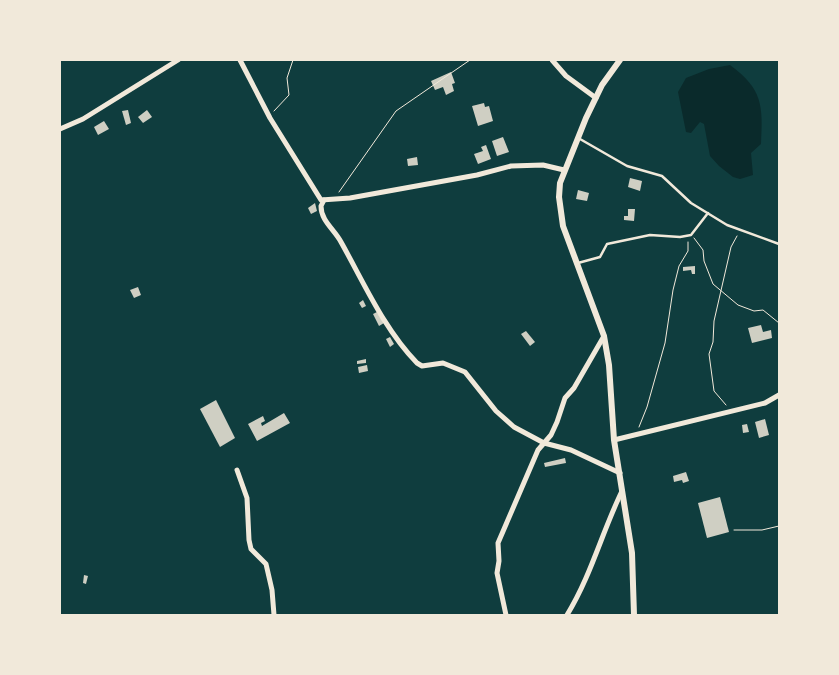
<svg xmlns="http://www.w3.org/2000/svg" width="839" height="675" viewBox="0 0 839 675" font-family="'Varela Round',sans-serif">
<rect width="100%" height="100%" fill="#0f3d3e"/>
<path fill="#0a2a2b" d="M730 65C763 89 763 106 761 144L751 153 753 175 740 179 733 177 719 166 710 156 704 124 700 122 691 133 686 132 678 92 686 78 709 69Z"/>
<g fill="#cfcfc3">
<polygon points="451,72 455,83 452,84 454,91 446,95 443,87 435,90 431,81"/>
<polygon points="484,103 485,107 489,106 493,121 478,126 472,106"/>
<polygon points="128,110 131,123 126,125 122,111"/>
<polygon points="147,110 152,117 143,123 138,117"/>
<polygon points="104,121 109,129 98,135 94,127"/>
<polygon points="503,137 509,152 497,156 492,141"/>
<polygon points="486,145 491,159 478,164 474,154 483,151 481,147"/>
<polygon points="417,157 418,165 408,166 407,159"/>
<polygon points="630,178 642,181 640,191 628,187"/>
<polygon points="578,190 589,193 587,201 576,199"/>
<polygon points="315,203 317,211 311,214 308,208"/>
<polygon points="628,209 635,209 634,221 624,220 624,216 628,216"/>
<polygon points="695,266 695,274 692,274 691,270 683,271 683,267"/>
<polygon points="138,287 141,295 134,298 130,290"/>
<polygon points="363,300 366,306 362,308 359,303"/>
<polygon points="377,312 384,323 379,326 373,314"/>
<polygon points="761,325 763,332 771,330 772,338 752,343 748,328"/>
<polygon points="526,331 535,342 530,346 521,334"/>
<polygon points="390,337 394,344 390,347 386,339"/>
<polygon points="366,359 366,363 357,364 357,361"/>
<polygon points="367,365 368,371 359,373 358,367"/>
<polygon points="216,400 235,438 220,447 200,409"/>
<polygon points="284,413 290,423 257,441 248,424 263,416 265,421 261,423 262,426"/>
<polygon points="765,419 769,435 759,438 755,422"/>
<polygon points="747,424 749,432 743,433 742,425"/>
<polygon points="565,458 566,463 545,467 544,463"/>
<polygon points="686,472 689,481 683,483 682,480 674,482 673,476"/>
<polygon points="720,497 729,532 707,538 698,503"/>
<polygon points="84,575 88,576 86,584 83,583"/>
</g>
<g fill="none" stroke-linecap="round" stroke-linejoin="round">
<g stroke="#f1e9da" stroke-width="1">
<polyline points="274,111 289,95 287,78 293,60"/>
<polyline points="339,192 396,111 470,60"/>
<polyline points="694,238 703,250 704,261 713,284 738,305 754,311 763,310 779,323"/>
<polyline points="726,405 714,391 709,354 713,342 714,321 731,247 737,236"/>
<polyline points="639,427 647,407 665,343 673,290 679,266 688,251 688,242"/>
<polyline points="734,530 762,530 779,526"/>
</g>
<g stroke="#f1e9da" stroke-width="2.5">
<polyline points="580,139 627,166 662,176 691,203 727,225 779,244"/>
<polyline points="578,263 600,257 607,244 650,235 680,237 691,235 708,213"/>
</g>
<g stroke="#f1e9da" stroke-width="5">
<polyline points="240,60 270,118 321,200 350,198 477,175 511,166 543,165 564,170"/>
<polyline points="552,60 566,76 596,98"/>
<polyline points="60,129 83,119 178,60"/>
<path d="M324 200 321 206C321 221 334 229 341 242 364 283 384 329 417 363L422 366 443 363 465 372 496 411 514 427 544 443 571 450 620 473"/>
<polyline points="614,440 765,403 779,395"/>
<polyline points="237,470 247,498 249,540 251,549 266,564 272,590 274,615"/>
<polyline points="506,615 497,573 499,561 498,543 538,450 551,435 557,422 565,398 574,388 604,336"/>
<path d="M567 615C591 576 602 532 622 491"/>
</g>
<polyline stroke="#f1e9da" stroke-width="6" points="620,60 602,85 586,118 560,183 559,197 563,226 604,336 609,365 614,440 632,553 634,615"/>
</g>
<rect width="839" height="675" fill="none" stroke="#f1e9da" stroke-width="122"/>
</svg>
